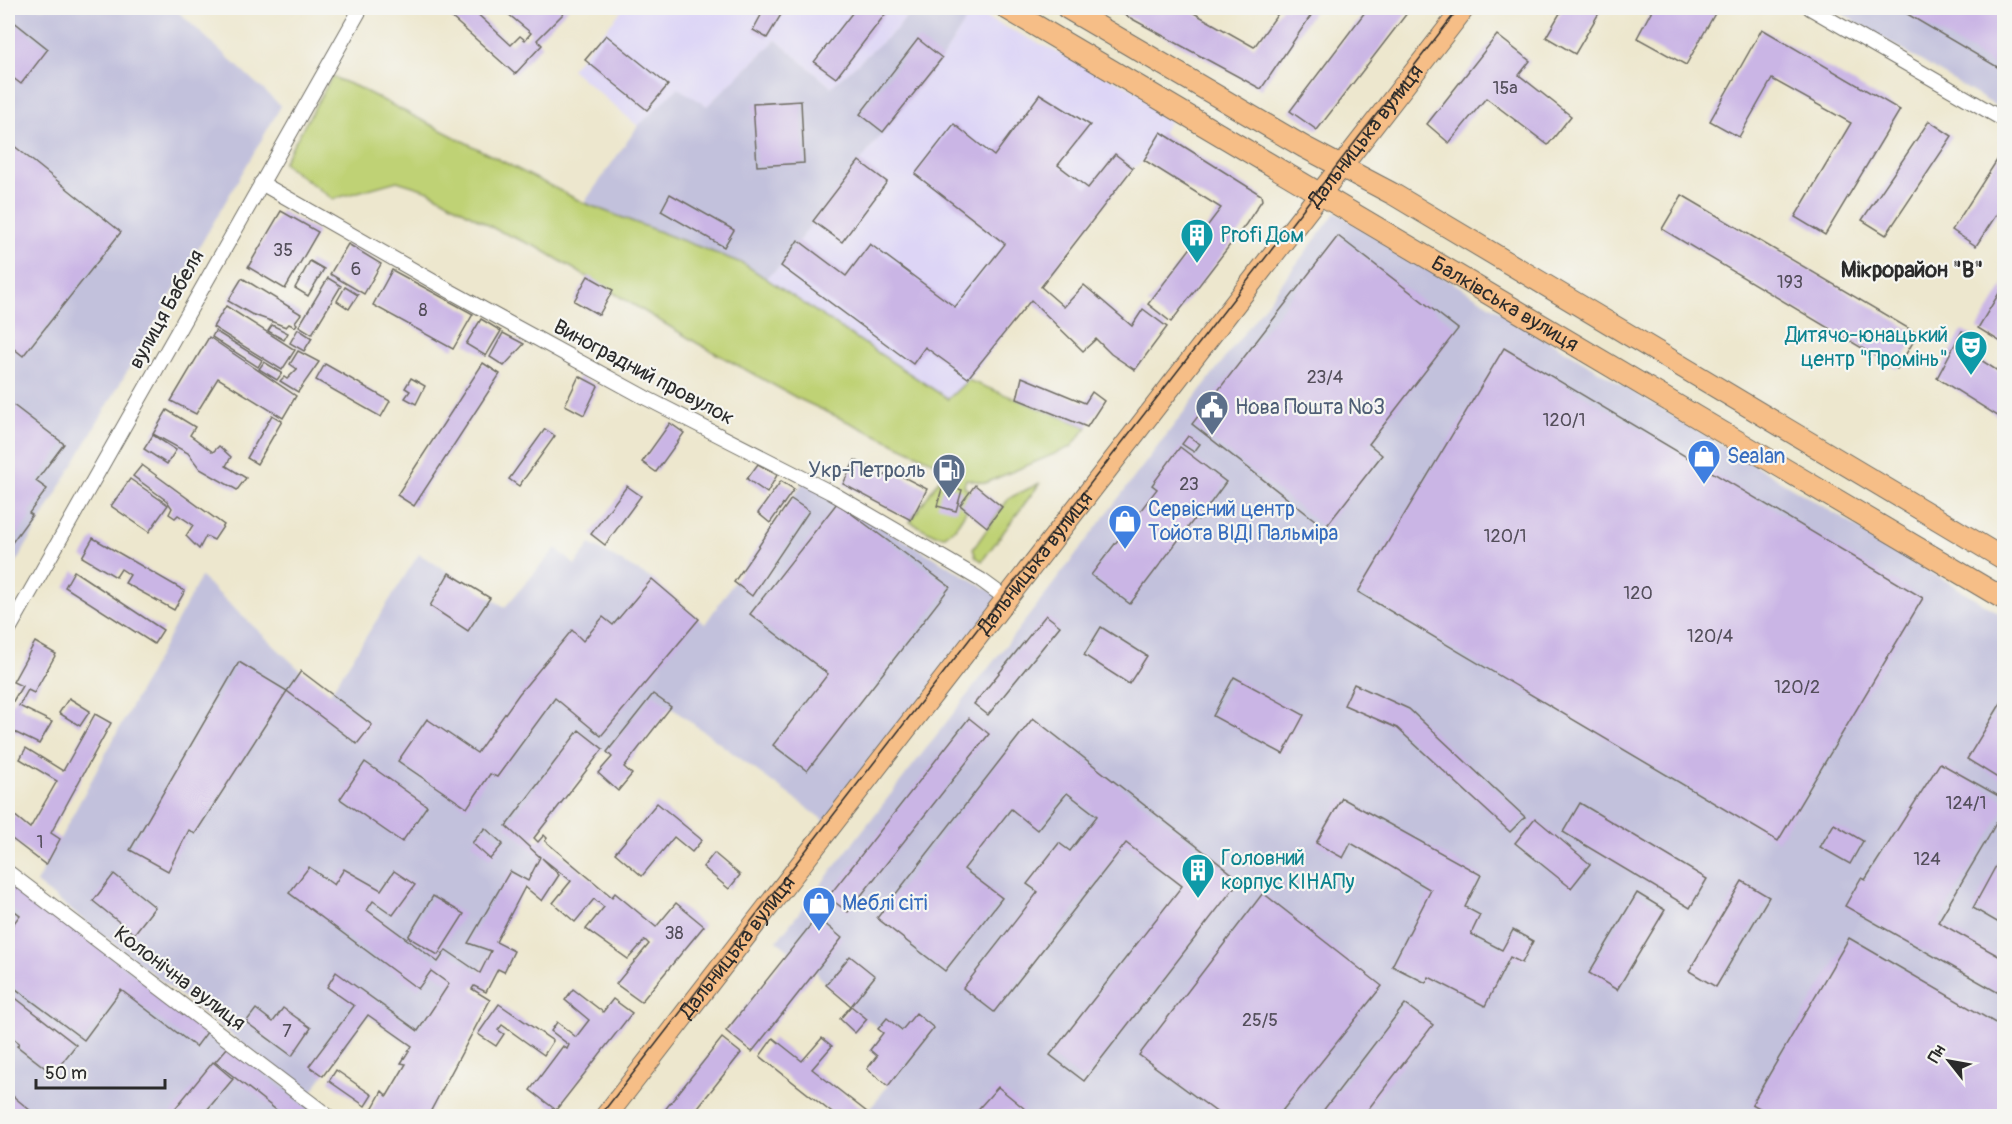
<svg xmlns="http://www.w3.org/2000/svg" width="2012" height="1124" viewBox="0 0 2012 1124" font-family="Pangolin,sans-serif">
<rect width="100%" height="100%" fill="#f6f6f2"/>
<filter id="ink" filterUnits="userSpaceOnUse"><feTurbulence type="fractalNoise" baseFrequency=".0167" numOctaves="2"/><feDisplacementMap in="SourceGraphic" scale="12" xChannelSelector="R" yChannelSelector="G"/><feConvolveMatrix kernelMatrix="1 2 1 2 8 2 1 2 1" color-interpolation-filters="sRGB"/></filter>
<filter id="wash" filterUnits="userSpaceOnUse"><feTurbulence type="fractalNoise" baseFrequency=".008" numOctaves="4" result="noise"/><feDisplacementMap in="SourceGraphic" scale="24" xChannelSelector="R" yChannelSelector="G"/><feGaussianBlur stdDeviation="1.35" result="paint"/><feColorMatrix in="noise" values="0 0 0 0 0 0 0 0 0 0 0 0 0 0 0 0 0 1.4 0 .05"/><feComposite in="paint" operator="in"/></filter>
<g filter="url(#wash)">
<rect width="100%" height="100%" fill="#ede7ce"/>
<g fill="#ddd5f6">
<polygon points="624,8 912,8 899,27 831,87 776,40 707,106 678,89 638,126 571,69"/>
<polygon points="972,11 1177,110 1144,160 1131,170 968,380 949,400 765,278 781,266 813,221 942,58"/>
</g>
<g fill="#c2c1dc">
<polygon points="8,8 174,8 281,106 8,577"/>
<polygon points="912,8 965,8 972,11 942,58 813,221 781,266 765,278 744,264 584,203 638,126 678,88 707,106 776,40 831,87 899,27"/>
<polygon points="1833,8 2004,8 2004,111"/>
<polygon points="1336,212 2004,616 2004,1116 872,1116 867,1113 911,1055 826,985 816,972 777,941 1038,604"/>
<polygon points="804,481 1001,597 826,822 653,694 607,752 579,730 506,826 540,857 432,1061 368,1016 309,1095 36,883 201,577 301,671 330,693 419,554 505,607 556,548 575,565 590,544 652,579 705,624"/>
<polygon points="8,877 325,1116 8,1116"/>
</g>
<g fill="#bfd275" stroke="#757e50" stroke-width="1.5">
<polygon points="332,77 357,87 584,203 744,264 948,399 968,380 1087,427 1071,447 985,483 966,479 964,486 975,497 955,528 945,536 935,535 910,522 947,468 797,398 697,343 539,248 497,230 429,191 397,181 333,199 283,163"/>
<polygon points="1040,483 982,561 976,557 973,549 1009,498"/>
</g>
<g id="blocks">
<g fill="#cab5e5">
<polygon points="441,8 471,8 511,45 520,36 525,40 531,33 501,8 569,8 537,40 542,45 515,74"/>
<polygon points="765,8 785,8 767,38 753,30"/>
<polygon points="856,8 890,8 836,78 814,62"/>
<polygon points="1112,8 1185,8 1254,47 1282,8 1316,8 1261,89"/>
<polygon points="1368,8 1411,8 1317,130 1290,111"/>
<polygon points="1563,8 1602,8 1575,54 1546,37"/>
<polygon points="1653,8 1718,8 1686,65 1637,38"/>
<polygon points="1897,8 1990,8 2004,16 2004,71"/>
<polygon points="8,17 48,49 21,84 8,74"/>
<polygon points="1762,29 1900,110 1825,235 1795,217 1851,123 1772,79 1739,137 1710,121"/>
<polygon points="606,35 668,85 647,110 585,60"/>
<polygon points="1497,35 1530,61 1519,75 1571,116 1548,145 1486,98 1449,143 1427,124"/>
<polygon points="918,39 942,58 883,132 860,114"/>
<polygon points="1040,94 1090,125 1058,165 1088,188 1115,154 1133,168 1041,287 1064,307 1084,285 1132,326 1143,309 1167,327 1135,370 1111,354 1096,339 1083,351 1031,300 968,378 925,347 913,364 781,266 798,240 846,276 870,244 955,307 1005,244 915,174 954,124 994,156"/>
<polygon points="801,101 804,163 757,166 753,104"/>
<polygon points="1929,121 1952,136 1886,235 1862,220"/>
<polygon points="1161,132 1261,195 1262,200 1246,224 1171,322 1148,304 1221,208 1144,160"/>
<polygon points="8,141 121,232 23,356 8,344"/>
<polygon points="1999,157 2004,160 2004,203 1976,246 1952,230"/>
<polygon points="859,161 887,182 842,242 813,221"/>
<polygon points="670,194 734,230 724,247 661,211"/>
<polygon points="1682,195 1918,334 1897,369 1662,229"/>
<polygon points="281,211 318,232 285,289 248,267"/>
<polygon points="1338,236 1458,329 1369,444 1382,455 1325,528 1192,424"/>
<polygon points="348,244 381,264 364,294 330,274"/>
<polygon points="310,261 324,269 308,296 295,288"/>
<polygon points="392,270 473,314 453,349 373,305"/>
<polygon points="588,276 613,290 599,315 574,301"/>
<polygon points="242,278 301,314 295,322 297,324 295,327 289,324 286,327 268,320 251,314 228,301"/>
<polygon points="328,278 341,286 312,334 299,326"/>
<polygon points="2004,285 2004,344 1978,328"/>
<polygon points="345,287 358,295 349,309 337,301"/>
<polygon points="226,306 295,350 282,370 213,327"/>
<polygon points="481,319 501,331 486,356 466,344"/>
<polygon points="272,325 288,333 284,340 268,331"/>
<polygon points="298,329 312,338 304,351 290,343"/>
<polygon points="215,331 262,360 258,367 212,337"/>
<polygon points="1962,331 1983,341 1977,350 1972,348 1970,353 2004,375 2004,420 1937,378"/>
<polygon points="503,333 524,344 504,366 490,357"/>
<polygon points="209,337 296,396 283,418 218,378 196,414 171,401"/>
<polygon points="1504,348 1923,598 1778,841 1358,592"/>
<polygon points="298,351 319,362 298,392 280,381 284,377 287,379 297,369 290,364"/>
<polygon points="264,362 282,373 277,380 259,369"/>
<polygon points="483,363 500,374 414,506 397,495"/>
<polygon points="325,364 390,401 381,417 316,380"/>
<polygon points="579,376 598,386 584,415 565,405"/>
<polygon points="1022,377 1085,403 1092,392 1104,401 1087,427 1017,399"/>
<polygon points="411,378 425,386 416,404 405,398 410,391 405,388"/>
<polygon points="8,401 64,444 36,481 47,489 29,513 32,515 8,548"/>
<polygon points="167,410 195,427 190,435 213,452 219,446 231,457 226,466 246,478 237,490 200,469 188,453 153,434"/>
<polygon points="272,415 282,421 257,464 247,458"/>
<polygon points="670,423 684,433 656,472 642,462"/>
<polygon points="545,429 555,436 519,486 509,479"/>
<polygon points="153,435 176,450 167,464 144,449"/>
<polygon points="1188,436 1200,444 1194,452 1182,444"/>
<polygon points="1180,447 1226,482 1198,520 1195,518 1130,604 1091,575 1157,489 1152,485"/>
<polygon points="855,460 885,476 888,469 927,489 911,520 843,484"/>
<polygon points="758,464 777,475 767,493 747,479"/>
<polygon points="142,465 224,525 214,540 206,536 199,549 186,536 193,525 178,515 175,518 169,514 172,508 167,501 133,476"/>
<polygon points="130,479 168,505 149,532 111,506"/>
<polygon points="781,481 794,489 770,523 758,513"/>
<polygon points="943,485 962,490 956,511 937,506"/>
<polygon points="975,485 1002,507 987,527 960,505"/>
<polygon points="627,486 641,496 605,545 591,534"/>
<polygon points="791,499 809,511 752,596 734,582"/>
<polygon points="837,503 950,587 807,771 773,745 828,674 750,614"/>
<polygon points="93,538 185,591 174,610 125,583 130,575 121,569 116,577 82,557"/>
<polygon points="74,571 163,630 154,644 65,587"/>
<polygon points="449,573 490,598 468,631 430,606"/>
<polygon points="652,579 699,619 601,736 555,698 497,777 490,774 467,808 398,761 427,719 477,753 519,694 572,630 583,641 603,617 613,625"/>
<polygon points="1046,615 1060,626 988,715 974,704"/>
<polygon points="1101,627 1147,656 1129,684 1084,655"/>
<polygon points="35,642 56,654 34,693 28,690 19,706 52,722 39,744 8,729 8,701 12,703 22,686 13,682"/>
<polygon points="239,662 287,691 195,834 189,830 168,871 130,850"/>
<polygon points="301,671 372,725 357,744 287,691"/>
<polygon points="1234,677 1304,715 1283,754 1213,716"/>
<polygon points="1354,684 1409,709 1525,817 1510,832 1397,728 1344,705"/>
<polygon points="653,694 671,707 624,767 632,774 618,791 598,773 612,757 607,752"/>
<polygon points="69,698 90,711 80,726 59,713"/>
<polygon points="2004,698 2004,782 1967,759"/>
<polygon points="95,714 111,723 51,833 60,839 46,865 8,836 8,810 30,828 57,781 20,759 26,748 63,771"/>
<polygon points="969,718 989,734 848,912 828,897"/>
<polygon points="1033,718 1240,880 1084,1081 1050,1055 1182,886 1126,843 994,1012 963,988 1038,892 1027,884 1059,843 1070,851 1097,816 1067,793 1037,830 1011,809 964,869 1002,898 945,971 877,918"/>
<polygon points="579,730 603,749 534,838 538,842 544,835 547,838 545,841 612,897 615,893 656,927 676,903 704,926 641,1002 616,984 649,944 645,940 628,959 586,929 604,907 594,899 575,922 553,903 571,881 542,858 559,875 542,901 525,887 496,942 514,951 504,972 498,969 486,992 474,986 472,989 490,1000 428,1116 415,1116 407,1111 405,1116 378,1116 371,1111 382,1091 387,1096 406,1064 401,1063 412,1046 368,1015 323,1076 309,1066 354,1006 327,987 336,972 418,1031 449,984 431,971 418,989 289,893 309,867 334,885 344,869 381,890 394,871 415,885 393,915 373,901 367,910 438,962 446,950 480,973 491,951 468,943 510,871 528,881 540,857 506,826"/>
<polygon points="365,762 427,806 402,842 340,799"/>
<polygon points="1940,763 2004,799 2004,808 1988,838 1938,922 2004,959 2004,996 1845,906 1861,878 1865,880"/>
<polygon points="1342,798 1481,875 1465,907 1480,915 1471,934 1502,950 1513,930 1533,941 1522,963 1510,957 1485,1006 1429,977 1426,983 1392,966 1431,890 1351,843 1343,858 1316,843"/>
<polygon points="657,803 702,840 692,852 674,837 642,876 615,853"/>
<polygon points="1580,803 1707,879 1690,908 1563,832"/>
<polygon points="1535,818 1590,864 1571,888 1515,843"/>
<polygon points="1834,824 1863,841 1850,864 1820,847"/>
<polygon points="485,828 503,844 490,859 472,843"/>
<polygon points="714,853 740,875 729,889 703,867"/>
<polygon points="1997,864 2004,868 2004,926 1973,908"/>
<polygon points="114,874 155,907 134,934 93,901"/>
<polygon points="8,880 208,1031 196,1047 121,990 84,1040 8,983 8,931 20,915 8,906"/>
<polygon points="1742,881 1769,897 1716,987 1689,971"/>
<polygon points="1263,893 1382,986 1278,1116 1222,1116 1139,1055"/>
<polygon points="1637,893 1665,910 1617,990 1589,973"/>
<polygon points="433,896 464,914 438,955 408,937"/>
<polygon points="817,917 842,938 752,1052 726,1031"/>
<polygon points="1849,938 2004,1028 2004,1106 1999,1116 1774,1116 1752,1104"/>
<polygon points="850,956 875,976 851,1006 826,985"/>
<polygon points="573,989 603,1012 613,999 632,1013 556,1110 530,1090 563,1046 567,1049 569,1045 551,1031 557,1022 576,1037 589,1020 565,1000"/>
<polygon points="13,996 76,1045 53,1074 17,1046 19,1043 8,1034 8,1003"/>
<polygon points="499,1004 553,1041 544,1055 502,1025 498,1030 504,1034 496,1046 478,1034"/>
<polygon points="1405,1004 1433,1025 1363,1116 1319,1116"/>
<polygon points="851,1006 867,1019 855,1033 840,1019"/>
<polygon points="283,1008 311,1028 292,1056 246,1022 256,1009 273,1022"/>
<polygon points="916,1013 934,1028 888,1086 867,1069 877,1056 870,1050 883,1033 878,1029 887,1018 902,1030"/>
<polygon points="722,1038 741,1053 691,1116 660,1116"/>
<polygon points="773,1038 802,1061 822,1038 832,1046 812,1069 872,1116 836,1116 760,1056"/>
<polygon points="228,1047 316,1116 284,1116 215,1062"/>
<polygon points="213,1062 233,1079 202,1116 169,1116"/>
<polygon points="336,1070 372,1095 365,1106 329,1081"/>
<polygon points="998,1087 1025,1109 1019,1116 972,1116"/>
<polygon points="8,1092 37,1116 8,1116"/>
</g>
</g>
</g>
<g filter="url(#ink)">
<use href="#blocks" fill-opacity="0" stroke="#6f6d64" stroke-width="1.5"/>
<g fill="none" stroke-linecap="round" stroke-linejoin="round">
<defs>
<g id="minor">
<polyline points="1810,8 2004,120"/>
<polyline points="261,183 450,291 644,397 832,493 981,580 1007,599"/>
<polyline points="8,631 361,8"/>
<polyline points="8,872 328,1116"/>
</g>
<g id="primary">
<path id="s1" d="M1006 8 2004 599"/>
<polyline points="1067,8 1304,147 1393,194 2004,559"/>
<path id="s2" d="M606 1116 1464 8"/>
</g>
</defs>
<use href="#minor" stroke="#6f6d64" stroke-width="16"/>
<use href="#primary" stroke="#6f6d64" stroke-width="23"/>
<use href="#minor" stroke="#fff" stroke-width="14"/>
<use href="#primary" stroke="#f6be87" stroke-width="21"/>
<polyline stroke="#2b2b2b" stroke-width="1.5" points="600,1116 1459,8"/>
</g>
</g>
<defs>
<symbol id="building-pin" viewBox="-11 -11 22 30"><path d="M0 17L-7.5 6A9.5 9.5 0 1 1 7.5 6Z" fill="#0f9aa8" stroke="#f6f6f2"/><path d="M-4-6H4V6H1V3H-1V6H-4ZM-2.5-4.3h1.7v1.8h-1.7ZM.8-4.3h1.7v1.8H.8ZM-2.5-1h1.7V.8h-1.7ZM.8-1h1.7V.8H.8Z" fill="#fff"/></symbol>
<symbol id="theatre-pin" viewBox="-11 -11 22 30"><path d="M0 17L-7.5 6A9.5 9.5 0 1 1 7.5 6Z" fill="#0f9aa8" stroke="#f6f6f2"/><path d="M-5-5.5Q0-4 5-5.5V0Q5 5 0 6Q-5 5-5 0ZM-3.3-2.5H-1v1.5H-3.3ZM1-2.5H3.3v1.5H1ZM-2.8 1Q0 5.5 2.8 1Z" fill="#fff"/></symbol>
<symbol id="civic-pin" viewBox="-11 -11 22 30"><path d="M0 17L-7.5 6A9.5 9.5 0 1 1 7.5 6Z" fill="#5c6f8a" stroke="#f6f6f2"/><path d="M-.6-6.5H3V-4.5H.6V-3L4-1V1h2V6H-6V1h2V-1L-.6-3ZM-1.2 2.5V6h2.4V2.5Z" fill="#fff"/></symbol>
<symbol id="shop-pin" viewBox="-11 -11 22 30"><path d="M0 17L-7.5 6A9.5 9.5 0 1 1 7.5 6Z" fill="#3f7fe0" stroke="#f6f6f2"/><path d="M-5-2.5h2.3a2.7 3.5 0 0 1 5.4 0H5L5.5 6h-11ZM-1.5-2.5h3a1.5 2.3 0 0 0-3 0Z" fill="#fff"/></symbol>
<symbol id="fuel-pin" viewBox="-11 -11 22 30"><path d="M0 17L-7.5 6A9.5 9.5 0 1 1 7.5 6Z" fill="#5c6f8a" stroke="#f6f6f2"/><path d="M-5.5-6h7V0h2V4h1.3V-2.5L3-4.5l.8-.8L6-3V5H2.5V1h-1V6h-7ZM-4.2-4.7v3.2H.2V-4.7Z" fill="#fff"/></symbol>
</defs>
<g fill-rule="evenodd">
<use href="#building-pin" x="1178" y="216" width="38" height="52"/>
<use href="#theatre-pin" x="1952" y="328" width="38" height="52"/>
<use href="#civic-pin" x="1193" y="388" width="38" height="52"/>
<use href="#shop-pin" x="1685" y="437" width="38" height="52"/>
<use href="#fuel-pin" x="930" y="451" width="38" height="52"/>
<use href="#shop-pin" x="1106" y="502" width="38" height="52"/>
<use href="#building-pin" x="1179" y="851" width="38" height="52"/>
<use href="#shop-pin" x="800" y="884" width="38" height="52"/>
</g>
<g text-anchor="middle" stroke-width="4.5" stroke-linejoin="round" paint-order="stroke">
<g font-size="18" fill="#534e5a">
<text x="1505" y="94">15а</text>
<text x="283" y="256">35</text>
<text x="356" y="275">6</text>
<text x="1790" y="288">193</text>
<text x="423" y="316">8</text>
<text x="1325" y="383">23/4</text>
<text x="1564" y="426">120/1</text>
<text x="1189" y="490">23</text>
<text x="1505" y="542">120/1</text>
<text x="1638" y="599">120</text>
<text x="1710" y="642">120/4</text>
<text x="1797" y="693">120/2</text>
<text x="1966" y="809">124/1</text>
<text x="40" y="848">1</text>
<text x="1927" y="865">124</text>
<text x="674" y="939">38</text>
<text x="1260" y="1026">25/5</text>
<text x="287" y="1037">7</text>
</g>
<g font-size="21" fill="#2b2b2b" stroke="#f6f6f2">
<text dy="7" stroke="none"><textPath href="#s2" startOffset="1240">Дальницька вулиця</textPath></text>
<text dy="7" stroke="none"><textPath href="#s1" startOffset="580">Балківська вулиця</textPath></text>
<text transform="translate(166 309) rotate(-61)" y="7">вулиця Бабеля</text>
<text transform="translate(644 372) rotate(28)" y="7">Виноградний провулок</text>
<text dy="7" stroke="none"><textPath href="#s2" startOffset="700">Дальницька вулиця</textPath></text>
<text dy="7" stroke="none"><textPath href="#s2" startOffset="214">Дальницька вулиця</textPath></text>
<text transform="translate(180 978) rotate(37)" y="7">Колонічна вулиця</text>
</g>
<g font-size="21" fill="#0d838f" stroke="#f6f6f2" text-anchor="start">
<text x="1220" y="242">Profi Дом</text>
<text x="1948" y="342" text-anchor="end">Дитячо-юнацький<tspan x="1948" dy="24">центр "Промінь"</tspan></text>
<text x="1221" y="865">Головний<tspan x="1221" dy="24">корпус КІНАПу</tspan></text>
</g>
<g font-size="21" fill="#4e5e75" stroke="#f6f6f2" text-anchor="start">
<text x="1235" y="414">Нова Пошта №3</text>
<text x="926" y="477" text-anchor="end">Укр-Петроль</text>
</g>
<g font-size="21" fill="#366cbe" stroke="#f6f6f2" text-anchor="start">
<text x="1727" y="463">Sealan</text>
<text x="1148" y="516">Сервісний центр<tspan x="1148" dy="24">Тойота ВІДІ Пальміра</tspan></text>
<text x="842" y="910">Меблі сіті</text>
</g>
<g font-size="22" font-weight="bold" fill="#2b2b2b" stroke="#f6f6f2">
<text x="1912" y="277">Мікрорайон "В"</text>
</g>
</g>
<rect width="2012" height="1124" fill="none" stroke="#f6f6f2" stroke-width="30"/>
<g transform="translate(1949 1061) rotate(301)" stroke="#f6f6f2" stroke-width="4.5" paint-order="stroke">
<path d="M0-4.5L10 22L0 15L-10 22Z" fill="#2b2b2b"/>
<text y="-9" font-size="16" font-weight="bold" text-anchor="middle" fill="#2b2b2b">Пн</text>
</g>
<path d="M36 1079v9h129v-9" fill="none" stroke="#2b2b2b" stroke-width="3"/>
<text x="45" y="1079" font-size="18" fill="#2b2b2b" stroke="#f6f6f2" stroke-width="4.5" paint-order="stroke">50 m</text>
</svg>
